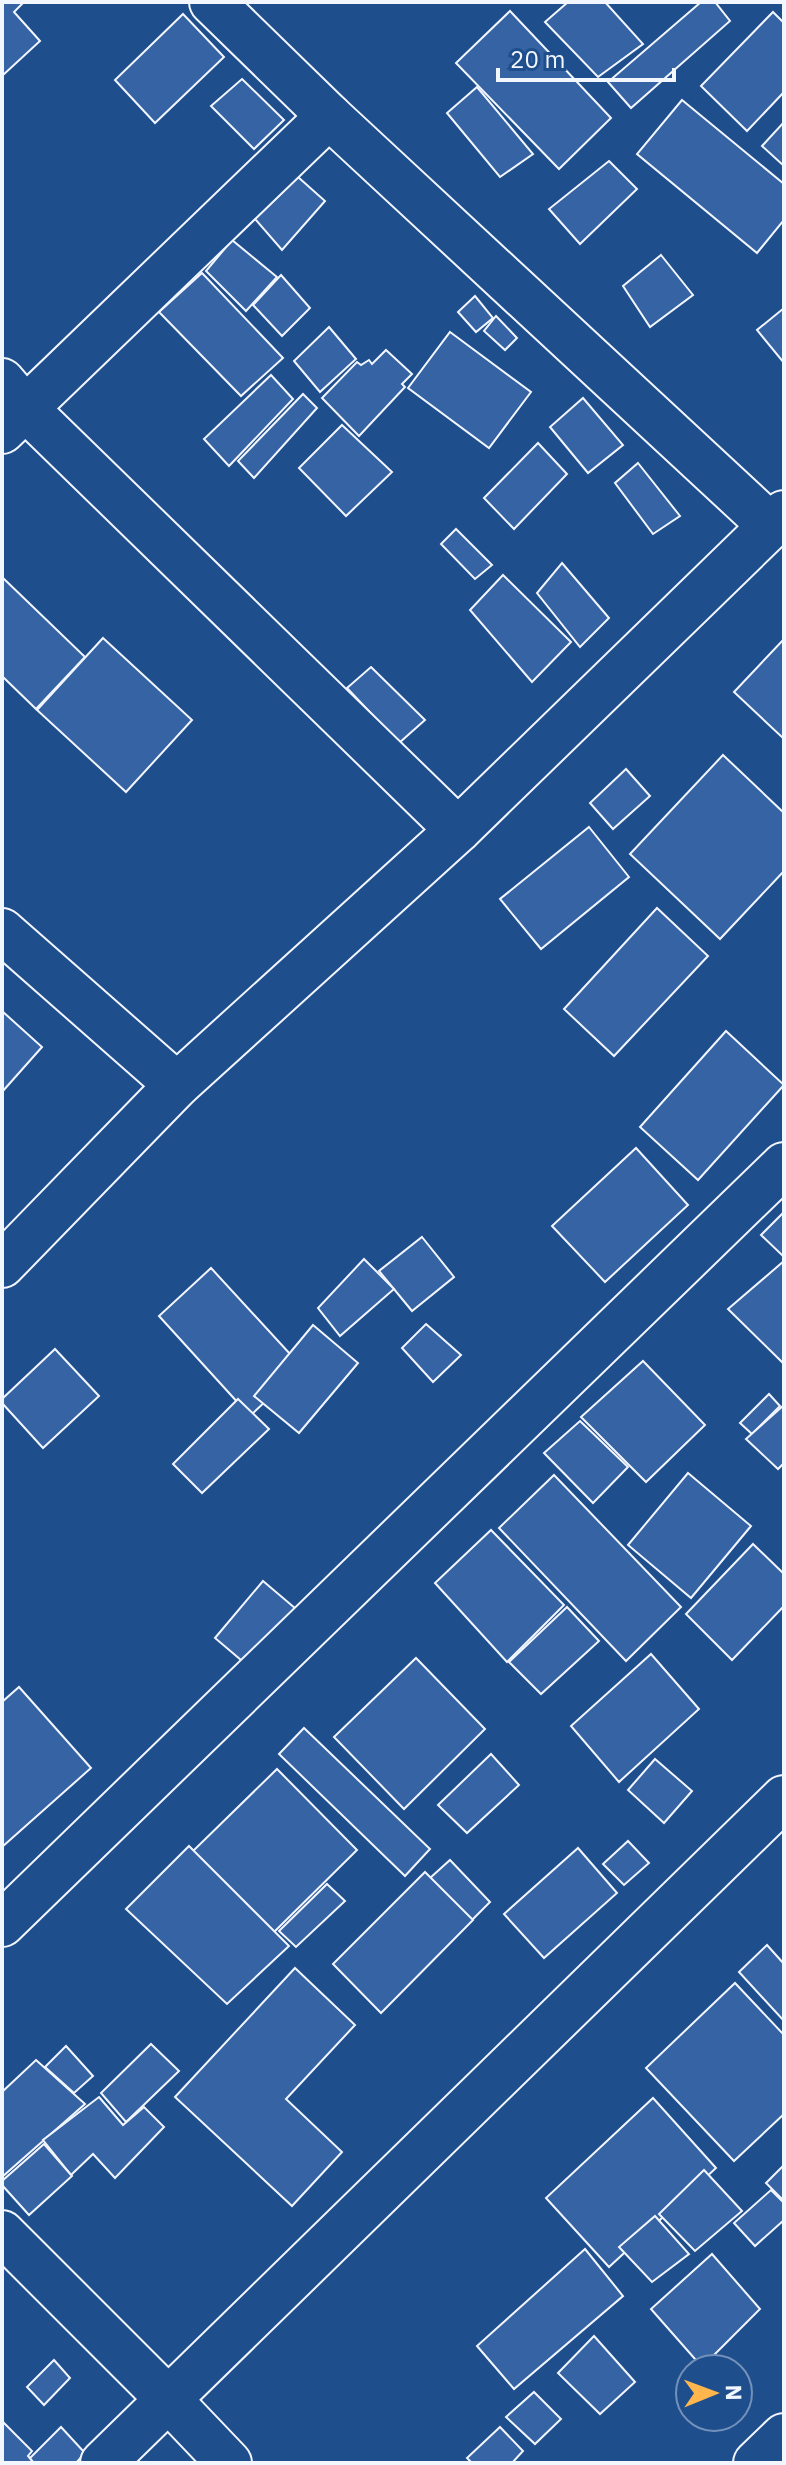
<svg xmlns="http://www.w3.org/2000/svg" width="786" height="2465" viewBox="0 0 786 2465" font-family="'IBM Plex Sans',sans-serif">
<rect width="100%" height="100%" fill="#1f4e8c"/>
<g fill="#3563a3" stroke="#f2f6ff" stroke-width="2">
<polygon points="2,2 24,2 14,12 40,41 2,76"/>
<polygon points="568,2 605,2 643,44 598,77 545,22"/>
<polygon points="701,2 715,2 730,21 631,108 608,82"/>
<polygon points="510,11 611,118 559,169 456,63"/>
<polygon points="773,12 784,23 784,92 747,131 701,86"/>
<polygon points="183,14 224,57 155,123 115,80"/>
<polygon points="242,79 284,120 254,149 211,106"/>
<polygon points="477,87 533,154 500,177 447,113"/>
<polygon points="682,100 784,184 784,220 757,253 637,154"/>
<polygon points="784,122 784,166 762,146"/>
<polygon points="609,161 637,189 580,244 549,209"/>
<polygon points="298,177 325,201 282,250 255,219"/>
<polygon points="232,240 277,277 246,311 206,271"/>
<polygon points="661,255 693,295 650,327 623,286"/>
<polygon points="202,273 283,358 241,396 159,312"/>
<polygon points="281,275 310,308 282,336 253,305"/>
<polygon points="475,296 493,318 476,332 458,312"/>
<polygon points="784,308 784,363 757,330"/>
<polygon points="496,316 517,338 505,350 484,331"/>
<polygon points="329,327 356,359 320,392 294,361"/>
<polygon points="450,332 531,392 489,448 408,388"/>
<polygon points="386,350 412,374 402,384 405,387 359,436 322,398 357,362 361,365 369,360 372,364"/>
<polygon points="271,375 293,399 229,466 204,439"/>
<polygon points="303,394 317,408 254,478 238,461"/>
<polygon points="583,398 623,445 588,473 550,427"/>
<polygon points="342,425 392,472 346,516 299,468"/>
<polygon points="538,443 567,474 514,529 484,498"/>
<polygon points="638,463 680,516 653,534 615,483"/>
<polygon points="456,529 492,565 475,579 441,544"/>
<polygon points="562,563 609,618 580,647 537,593"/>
<polygon points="503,575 571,642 532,682 470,610"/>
<polygon points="2,577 85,657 36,709 2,676"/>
<polygon points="103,638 192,720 126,792 37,710"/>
<polygon points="784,639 784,739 734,692"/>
<polygon points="371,667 425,720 399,743 347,688"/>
<polygon points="723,755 784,813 784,871 720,939 630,854"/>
<polygon points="626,769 650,796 613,829 590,803"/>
<polygon points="589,827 629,877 541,949 500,899"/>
<polygon points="657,908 708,956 614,1056 564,1009"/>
<polygon points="2,1011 42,1047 2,1092"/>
<polygon points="726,1031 784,1085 698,1180 640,1127"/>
<polygon points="636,1148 688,1205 605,1282 552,1226"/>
<polygon points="784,1212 784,1257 761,1235"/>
<polygon points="422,1237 454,1277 412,1311 379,1271"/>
<polygon points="364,1259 394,1289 340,1336 318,1308"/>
<polygon points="784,1261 784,1364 728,1309"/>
<polygon points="211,1268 302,1367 250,1416 159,1316"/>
<polygon points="426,1324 461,1355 433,1382 402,1348"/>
<polygon points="313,1325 358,1363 299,1433 254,1396"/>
<polygon points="55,1349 99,1396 43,1448 2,1403 2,1399"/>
<polygon points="643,1361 705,1425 646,1482 581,1417"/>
<polygon points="769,1394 780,1406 752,1434 740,1423"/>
<polygon points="238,1399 269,1429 202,1493 173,1464"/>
<polygon points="784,1405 784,1463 778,1469 746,1439"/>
<polygon points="580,1421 628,1467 593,1503 544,1453"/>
<polygon points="688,1473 751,1526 691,1598 628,1545"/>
<polygon points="554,1475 681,1607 626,1661 499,1528"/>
<polygon points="491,1530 564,1605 507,1662 435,1583"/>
<polygon points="753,1544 784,1574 784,1606 732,1660 686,1614"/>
<polygon points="263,1581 302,1614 254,1671 215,1638"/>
<polygon points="567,1607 599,1641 541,1694 509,1662"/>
<polygon points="651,1654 699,1709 619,1782 571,1726"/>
<polygon points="416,1658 485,1729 404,1809 334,1737"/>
<polygon points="19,1687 91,1768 2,1847 2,1702"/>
<polygon points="304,1728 430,1849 405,1876 279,1754"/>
<polygon points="491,1754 519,1785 467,1833 438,1805"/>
<polygon points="655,1759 692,1791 664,1823 628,1790"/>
<polygon points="277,1769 357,1850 271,1935 192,1852"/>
<polygon points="628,1841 649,1863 624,1885 603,1864"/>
<polygon points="189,1846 289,1946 227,2004 126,1909"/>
<polygon points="578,1848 617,1893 544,1958 504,1914"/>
<polygon points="450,1860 490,1902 472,1920 430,1878"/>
<polygon points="425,1872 473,1920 381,2013 333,1964"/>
<polygon points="327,1884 345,1901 296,1947 279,1931"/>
<polygon points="767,1945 784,1964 784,2021 739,1972"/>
<polygon points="295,1968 355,2025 286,2099 342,2152 292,2206 175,2097"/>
<polygon points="735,1983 784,2035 784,2114 734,2161 646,2068"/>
<polygon points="151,2044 179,2071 126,2122 101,2093"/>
<polygon points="66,2046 93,2076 74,2093 45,2067"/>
<polygon points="36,2060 85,2104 2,2177 2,2092"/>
<polygon points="99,2097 123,2125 144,2107 164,2127 115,2178 93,2154 71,2175 43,2140"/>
<polygon points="653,2098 716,2168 609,2267 546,2198"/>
<polygon points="44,2144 72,2176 29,2215 2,2185 2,2181"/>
<polygon points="784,2165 784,2201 766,2183"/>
<polygon points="704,2170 742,2211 695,2251 659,2214"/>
<polygon points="771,2190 784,2203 784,2220 755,2246 734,2223"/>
<polygon points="655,2216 689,2254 652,2282 619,2247"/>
<polygon points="585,2249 623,2296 514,2389 477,2346"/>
<polygon points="712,2254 760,2309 702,2367 651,2309"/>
<polygon points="594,2336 635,2382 600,2414 558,2373"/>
<polygon points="54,2360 70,2378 44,2405 27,2387"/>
<polygon points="534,2392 561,2419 535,2444 506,2417"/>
<polygon points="2,2421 32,2451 28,2456 34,2463 2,2463"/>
<polygon points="61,2427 85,2453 76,2463 34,2463 30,2458"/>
<polygon points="500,2427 523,2451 512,2463 472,2463 467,2458"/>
</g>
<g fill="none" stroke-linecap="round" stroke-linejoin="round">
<defs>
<g id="minor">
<polyline points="212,2 329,116 771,526"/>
<polyline points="2,381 25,408 458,830"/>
<polyline points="2,431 329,116"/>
<polyline points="2,931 177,1085"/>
<polyline points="2,1265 177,1085 458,830 784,513"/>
<polyline points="2,1924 784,1165"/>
<polyline points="2,2233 168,2399 229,2463"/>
<polyline points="103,2463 784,1798"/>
<polyline points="756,2463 784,2436"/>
</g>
</defs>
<use href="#minor" stroke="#f2f6ff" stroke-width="48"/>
<use href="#minor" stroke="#1f4e8c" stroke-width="44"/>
</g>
<rect width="786" height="2465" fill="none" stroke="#f2f6ff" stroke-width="8"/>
<g transform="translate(714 2393) rotate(89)"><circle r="38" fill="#1f4e8c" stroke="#7391ba" stroke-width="2"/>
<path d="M0-6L14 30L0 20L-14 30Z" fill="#ffb74d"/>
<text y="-12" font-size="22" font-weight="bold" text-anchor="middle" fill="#f2f6ff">N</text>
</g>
<path d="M498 68v12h176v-12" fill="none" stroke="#f2f6ff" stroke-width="4"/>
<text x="510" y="68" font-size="24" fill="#f2f6ff" stroke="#1f4e8c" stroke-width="6" paint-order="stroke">20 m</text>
</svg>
